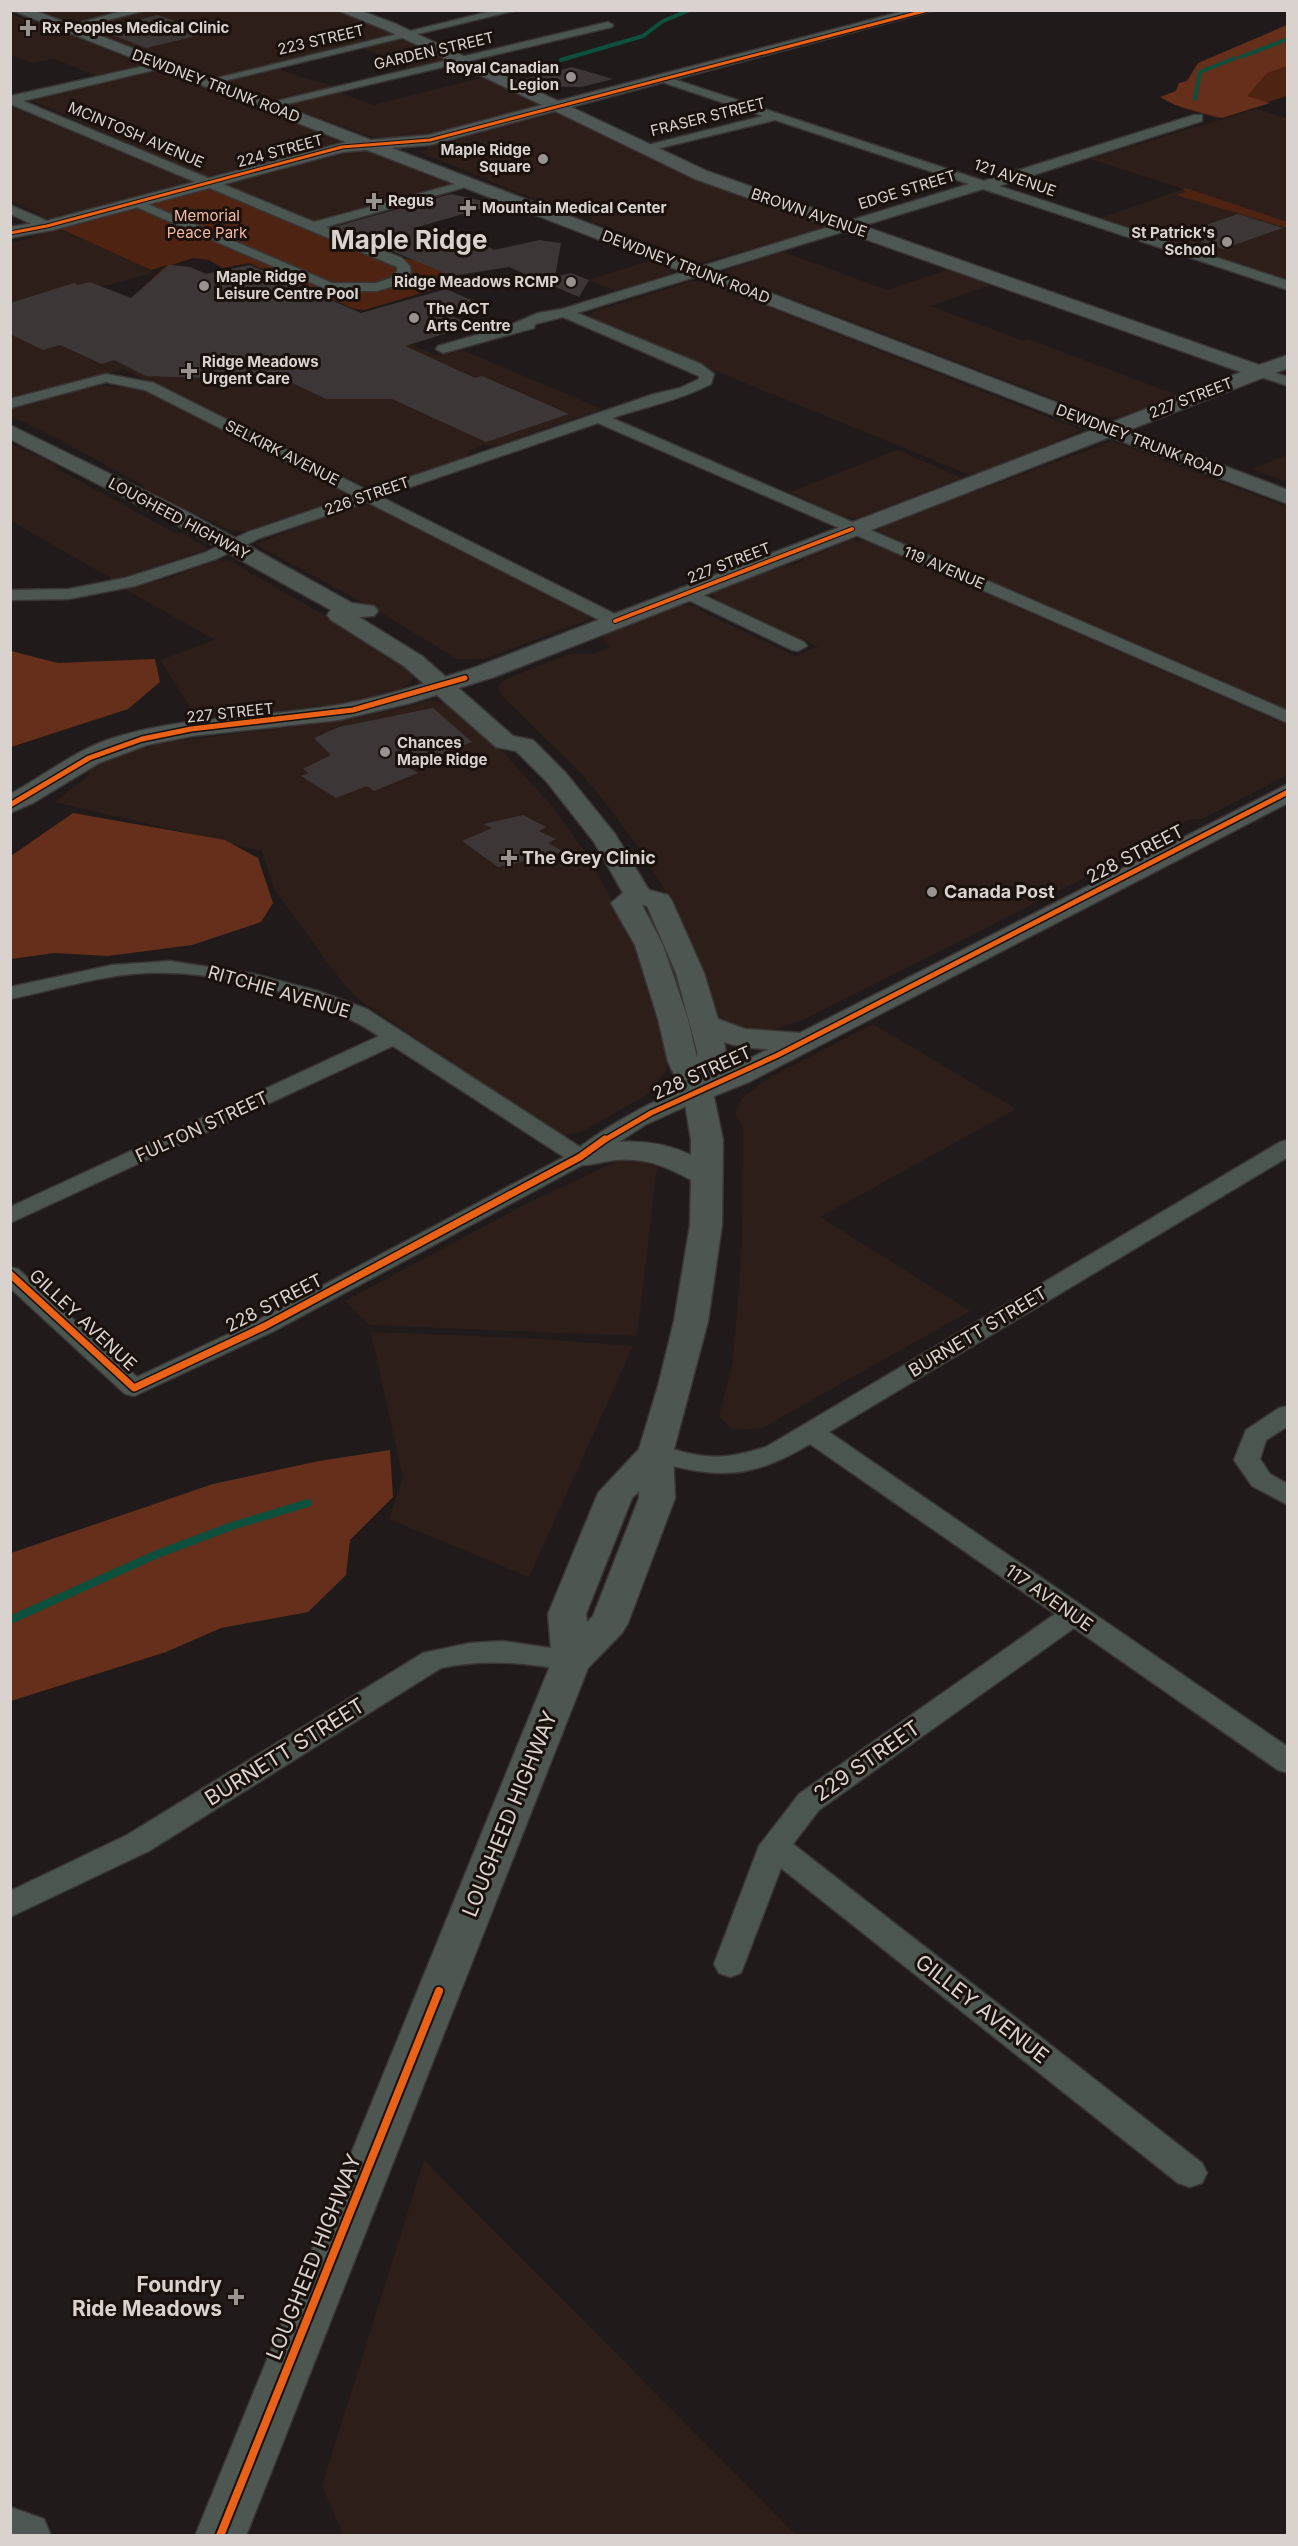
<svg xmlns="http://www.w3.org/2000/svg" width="1298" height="2546" viewBox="0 0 1298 2546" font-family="Inter,sans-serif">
<rect width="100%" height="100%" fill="#201b1a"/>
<g fill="#2e1e19">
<polygon points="122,10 126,12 70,23 34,11"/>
<polygon points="331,10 395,34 212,78 83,29 83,26 153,11"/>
<polygon points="10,14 49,26 144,65 98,76 54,59 32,63 11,55"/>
<polygon points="403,39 410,40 446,59 413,69 360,47"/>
<polygon points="276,68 307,79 335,86 273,100 226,82"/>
<polygon points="156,71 265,111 340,142 208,177 32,101"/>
<polygon points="485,77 543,105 412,140 384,141 283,105 335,91 374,105"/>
<polygon points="11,107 177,176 191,180 191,182 62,218 40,218 38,213 11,201"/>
<polygon points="1256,109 1287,118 1287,282 1098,219 1184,189 1090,159"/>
<polygon points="549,113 563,113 829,226 825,229 700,263 604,225 593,223 590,220 592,217 566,212 422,153 430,146"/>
<polygon points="352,150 367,150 455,185 316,223 223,186 221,183"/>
<polygon points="59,228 151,270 152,273 100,287 193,332 345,315 437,356 462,350 602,409 511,440 504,445 484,445 468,451 468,454 464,458 373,487 361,484 123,369 67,386 37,390 11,398 11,244"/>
<polygon points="781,251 887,290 953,268 996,283 930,306 1024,341 1028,339 1177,395 1121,417 1102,417 722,272"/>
<polygon points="649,261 668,268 671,274 616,291 588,280"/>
<polygon points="692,281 704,282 1081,430 1030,454 970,475 589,319 593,312"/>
<polygon points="95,386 142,388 346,491 346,497 247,531 232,531 145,490 143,485 52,436 22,421 11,419 10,408"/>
<polygon points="1112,441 1287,507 1287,710 879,532 880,526 887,524"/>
<polygon points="11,444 55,464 56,468 175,533 183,533 208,549 114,580 11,521"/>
<polygon points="897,450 962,478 858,518 840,516 790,492"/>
<polygon points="1287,455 1287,482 1252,469"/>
<polygon points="356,505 375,506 588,614 590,619 484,659 457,659 380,612 255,544"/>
<polygon points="851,540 866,541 1287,725 1287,775 1204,818 1188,820 1171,829 1171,834 1160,840 803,1020 775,1029 752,1033 726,1022 714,1009 670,899 639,848 608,806 579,771 504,698 498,689 501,682 511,677 569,654 594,654 610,647 604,641 604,636 681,605 696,606 707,614 795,656 818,647 715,599 712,594 720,588 785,566 795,565 806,558"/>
<polygon points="218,560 232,562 360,636 407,668 413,673 413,680 401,689 347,703 198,720 160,660 215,640 125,589 169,578"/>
<polygon points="430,701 449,703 483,730 551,805 588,856 630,934 639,958 666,1054 667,1070 645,1096 581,1132 566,1135 554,1131 358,999 342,982 274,889 262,851 55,802 87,777 92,766 154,744 347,720"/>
<polygon points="873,1024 1016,1109 820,1217 970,1311 762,1428 733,1430 719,1416 733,1361 742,1245 743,1128 735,1113 742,1098 770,1077"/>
<polygon points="627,1156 657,1167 637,1336 370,1325 345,1301 520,1207"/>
<polygon points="371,1332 525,1338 633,1346 529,1577 389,1519 403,1478"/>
<polygon points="424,2160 796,2535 343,2534 322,2486"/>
</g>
<g fill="#4e2312">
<polygon points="1287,47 1287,96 1217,118 1179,107 1204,99"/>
<path d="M209 187 317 229C355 219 388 271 434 258L460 272 446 286 364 310 354 309 249 263 223 268 209 260 193 258 171 265 190 267 206 274 233 269 141 289 167 265 151 270 59 228 126 210 149 207 148 204Z"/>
<polygon points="1185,188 1287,222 1287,228 1176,195 1186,192 1183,190"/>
</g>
<g fill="#652f1b">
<polygon points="1287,25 1287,66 1267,73 1247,96 1270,103 1222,118 1175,105 1160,97 1176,91 1179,83 1187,81 1198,63"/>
<polygon points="11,651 58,663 155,659 160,682 128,709 11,747"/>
<polygon points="73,813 225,840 258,858 273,903 261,922 192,945 108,956 55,953 11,959 11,856"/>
<polygon points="390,1450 393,1497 350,1540 346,1575 308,1612 221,1628 166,1652 11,1701 11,1553 213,1484 319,1461"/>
</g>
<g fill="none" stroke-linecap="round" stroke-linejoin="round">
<g stroke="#0d503d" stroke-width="4">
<polyline points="1241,57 1288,39"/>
<polyline points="561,60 643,36 663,21 690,10"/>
<polyline points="1195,99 1200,72 1235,58"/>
</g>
<polyline stroke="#0d503d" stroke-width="8" points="10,1620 155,1555 232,1526 308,1503"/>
</g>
<g fill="#3c3736">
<polygon points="158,15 209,33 146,48 97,29"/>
<polygon points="572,67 613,79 581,87 531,86 520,80"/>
<polygon points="451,194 498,204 418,227 482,243 494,250 539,240 561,243 555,277 571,273 589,280 579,297 509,267 452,276 334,227"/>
<polygon points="1238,214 1283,228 1223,249 1179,234"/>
<polygon points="169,265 190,267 206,274 250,265 361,313 446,289 478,303 445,313 473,325 405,346 475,378 482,376 569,414 486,442 392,399 326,399 288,381 146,376 114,360 102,364 60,345 43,350 10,334 10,303 74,283 78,285 90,282 131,298"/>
<polygon points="433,708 472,742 409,768 418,773 374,791 367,786 336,798 301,776 309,773 303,769 331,755 314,738 339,727"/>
<polygon points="523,815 546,827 539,831 556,839 548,843 564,852 498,867 462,841 492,828 483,824"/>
</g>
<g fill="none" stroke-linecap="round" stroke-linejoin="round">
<defs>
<g id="street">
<polygon points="126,10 147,10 65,31 60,28"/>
<polygon points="496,10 517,10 207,85 201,82"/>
<polygon points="608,22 613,25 612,27 266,109 260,105"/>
<polygon points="163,62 167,63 167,67 23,101 314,222 470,180 476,184 326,227 402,258 410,266 411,272 401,284 377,291 330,291 127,203 133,199 138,200 332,283 376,283 391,278 397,271 397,267 10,104 10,96"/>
<path d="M659 77H667L984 181 1194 115H1202V121L999 186 1288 281V290L983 189 577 313 701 364 714 374 711 384C680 400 645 407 612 418L1288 711V723L598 423 381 497 621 617 624 621 621 625H609L367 502 260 538 216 559 135 586 69 599 10 600V590L69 589 125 578 204 553 248 532 354 496 145 390 106 382 10 408V399L106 374 154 383 369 491 654 394 680 388 699 379V376L563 317 535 324 534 328 443 353 436 349 438 346 508 326 538 313 562 309 969 184 775 120 644 152V146L763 116 659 81Z"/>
<polygon points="10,205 52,223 54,226 52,229 42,229 10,214"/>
<polygon points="1260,368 1288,377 1288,386 1255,375 1253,372 1255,369"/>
<polygon points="686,587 804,642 807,646 798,651 792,650 680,596 678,592 680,588"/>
<path d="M170 961 254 974 318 991 367 1009 580 1147C602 1130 680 1081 706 1087L709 1092 706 1097 645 1125 588 1162 274 1331 134 1396 125 1394 10 1288V1267L18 1269 137 1377 256 1321 564 1157 393 1046 10 1223V1207L379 1036C316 995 221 970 146 973 100 975 55 990 10 999V987L112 965Z"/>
<path d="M1288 1140V1157L829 1432 1288 1747V1773L1278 1770 1074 1628 819 1810 793 1844 1202 2163 1207 2173 1202 2183 1190 2187 1178 2183 781 1868 741 1973 730 1977 719 1973 714 1964 759 1846 799 1794 1055 1614 810 1444C746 1482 715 1478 646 1459L642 1453 646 1447C661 1443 676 1451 692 1454 720 1460 739 1455 766 1447L1280 1142Z"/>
<polygon points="1288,1406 1288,1426 1266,1440 1260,1459 1270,1474 1288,1484 1288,1505 1252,1486 1234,1460 1246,1430 1279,1408"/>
<path d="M502 1641 571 1651 581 1654 585 1661 581 1668 571 1671C527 1663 486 1658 441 1668L149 1851 10 1917V1891L127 1835 423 1653 470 1643Z"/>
</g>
<g id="secondary">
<path d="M11 10H33L371 140 429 135 542 105 386 30 337 10H359L396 24 558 101 908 10H935L571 107 707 171 1259 365 1288 355V368L1129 430 1288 490V504L1110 437 494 677 411 703 339 720 192 736 147 745 99 763 33 803 10 813V794C44 776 74 751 110 739 178 717 248 718 318 708 372 701 424 684 476 667L1092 430 367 150 343 152 53 230 10 238V227L46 221 346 142ZM555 111 695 179 1241 372 1110 423 392 148 430 145Z"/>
<polygon points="1288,784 1288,803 749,1082 709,1098 698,1101 687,1098 683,1092 687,1086 727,1070"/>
<polygon points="10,2507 44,2519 51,2536 10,2536"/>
</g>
<path id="primary" d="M10 425 186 511 352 603 374 606 378 611 374 616 359 617 422 656 513 736 533 740 565 772 615 834 649 890 668 895 672 901 704 973 718 1019 745 1029 815 1034 820 1040 815 1046C793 1052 746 1050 724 1042L727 1058 713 1092 723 1140 722 1225 708 1321 673 1453 675 1498 628 1623 622 1633 588 1668 246 2536H195L552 1661 548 1614 598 1493 639 1449 658 1386 674 1321 690 1225 691 1180C666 1166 644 1157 615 1160 599 1162 585 1168 569 1164L564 1157 569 1150C611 1140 651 1136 691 1155V1140L683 1092 668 1062 658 1019 635 945 611 903 623 893 594 842 547 782 516 751 496 747 404 666 331 620 327 615 331 610 170 521 10 439ZM642 905 647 906 676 973 697 1051V1058L688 1019 663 945ZM639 1491V1498L593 1616 587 1622 586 1614 632 1498Z"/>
</defs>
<use href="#street" stroke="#393534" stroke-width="3"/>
<use href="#secondary" stroke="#393534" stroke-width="3"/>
<use href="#primary" stroke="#393534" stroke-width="3"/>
<use href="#street" fill="#4c5651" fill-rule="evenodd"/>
<use href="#secondary" fill="#4f5754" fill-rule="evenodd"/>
<use href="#primary" fill="#4e5651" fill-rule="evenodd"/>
<defs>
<polyline id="cycleway-far4" points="10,233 47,226 342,147 430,140 928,10"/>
<polyline id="cycleway-far3" points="615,621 852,529"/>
<g id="cycleway-far2">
<polyline points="10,805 89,758 142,739 191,729 353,710 465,678"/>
<polyline points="603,1141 651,1113 778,1055 1288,792"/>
</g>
<polyline id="cycleway-far1" points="10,1274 134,1388 265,1326 580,1157 605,1139"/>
<polyline id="cycleway" points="220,2536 439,1991"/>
</defs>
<use href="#cycleway-far4" stroke="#1a110d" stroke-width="5"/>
<use href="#cycleway-far3" stroke="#1a110d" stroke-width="6"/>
<use href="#cycleway-far2" stroke="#1a110d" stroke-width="8"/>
<use href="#cycleway-far1" stroke="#1a110d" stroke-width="10"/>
<use href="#cycleway" stroke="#1a110d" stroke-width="12"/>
<use href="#cycleway-far4" stroke="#ea6118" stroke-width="3"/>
<use href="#cycleway-far3" stroke="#ea6118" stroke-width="4"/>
<use href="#cycleway-far2" stroke="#ea6118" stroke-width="5"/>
<use href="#cycleway-far1" stroke="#ea6118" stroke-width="7"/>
<use href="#cycleway" stroke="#ea6118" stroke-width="8"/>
</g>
<g fill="#989290" stroke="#1a110d" stroke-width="2">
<path d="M25 19h6v6h6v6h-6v6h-6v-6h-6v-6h6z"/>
<circle cx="571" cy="77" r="6"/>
<circle cx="543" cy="159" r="6"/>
<path d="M371 192h6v6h6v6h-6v6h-6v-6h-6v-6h6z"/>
<path d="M465 199h6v6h6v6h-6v6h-6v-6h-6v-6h6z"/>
<circle cx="1227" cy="242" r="6"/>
<circle cx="571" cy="282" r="6"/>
<circle cx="204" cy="286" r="6"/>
<circle cx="414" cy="318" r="6"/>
<path d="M186 362h6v6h6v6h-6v6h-6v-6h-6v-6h6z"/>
<circle cx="385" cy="752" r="6"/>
<path d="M506 849h6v6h6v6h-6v6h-6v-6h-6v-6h6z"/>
<circle cx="932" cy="892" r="6"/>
<path d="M233 2288h6v6h6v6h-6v6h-6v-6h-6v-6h6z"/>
</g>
<g text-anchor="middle" stroke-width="6" stroke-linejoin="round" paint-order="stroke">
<g font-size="15" font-weight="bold" fill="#d9d2cf" stroke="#1a110d" text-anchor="start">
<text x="42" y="33">Rx Peoples Medical Clinic</text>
<text x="559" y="73" text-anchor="end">Royal Canadian<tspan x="559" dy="17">Legion</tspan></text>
<text x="531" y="155" text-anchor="end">Maple Ridge<tspan x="531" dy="17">Square</tspan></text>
<text x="388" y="206">Regus</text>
<text x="482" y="213">Mountain Medical Center</text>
<text x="1215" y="238" text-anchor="end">St Patrick's<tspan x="1215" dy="17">School</tspan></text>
<text x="216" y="282">Maple Ridge<tspan x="216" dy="17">Leisure Centre Pool</tspan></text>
<text x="559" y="287" text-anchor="end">Ridge Meadows RCMP</text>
<text x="426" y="314">The ACT<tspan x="426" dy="17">Arts Centre</tspan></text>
<text x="202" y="367">Ridge Meadows<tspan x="202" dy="17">Urgent Care</tspan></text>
<text x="397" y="748">Chances<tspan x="397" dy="17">Maple Ridge</tspan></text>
</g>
<g font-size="15" fill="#d9d2cf" stroke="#1a110d">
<text transform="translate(321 40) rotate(-13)" y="5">223 STREET</text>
<text transform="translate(434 51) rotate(-13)" y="5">GARDEN STREET</text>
<text transform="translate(216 86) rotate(21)" y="5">DEWDNEY TRUNK ROAD</text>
<text transform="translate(708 117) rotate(-14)" y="5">FRASER STREET</text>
<text transform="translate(136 135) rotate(23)" y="5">MCINTOSH AVENUE</text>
<text transform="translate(280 151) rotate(-15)" y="5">224 STREET</text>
<text transform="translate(1015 178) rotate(19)" y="5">121 AVENUE</text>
<text transform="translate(907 190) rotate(-17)" y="5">EDGE STREET</text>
<text transform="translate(809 213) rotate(19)" y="5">BROWN AVENUE</text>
<text transform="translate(686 267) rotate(21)" y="5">DEWDNEY TRUNK ROAD</text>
<text transform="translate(1191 398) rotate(-21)" y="5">227 STREET</text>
<text transform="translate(1140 441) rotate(21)" y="5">DEWDNEY TRUNK ROAD</text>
<text transform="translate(282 453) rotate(27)" y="5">SELKIRK AVENUE</text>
<text transform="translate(367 496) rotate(-19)" y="5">226 STREET</text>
<text transform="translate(179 519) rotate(28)" y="5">LOUGHEED HIGHWAY</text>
<text transform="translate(729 563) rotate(-21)" y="5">227 STREET</text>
<text transform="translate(944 568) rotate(23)" y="5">119 AVENUE</text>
<text transform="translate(230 713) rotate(-6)" y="5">227 STREET</text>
</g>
<g font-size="15" fill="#f4b9a4" stroke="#1a110d">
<text x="207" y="221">Memorial<tspan x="207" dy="17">Peace Park</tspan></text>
</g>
<g font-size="18" fill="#d9d2cf" stroke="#1a110d">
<text transform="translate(1135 854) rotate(-27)" y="6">228 STREET</text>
<text transform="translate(279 992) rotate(16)" y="6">RITCHIE AVENUE</text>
<text transform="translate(702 1073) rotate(-24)" y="6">228 STREET</text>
<text transform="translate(202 1127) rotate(-25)" y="6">FULTON STREET</text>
<text transform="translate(274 1303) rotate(-27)" y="6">228 STREET</text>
<text transform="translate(83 1320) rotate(43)" y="6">GILLEY AVENUE</text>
<text transform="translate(978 1332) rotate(-31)" y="6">BURNETT STREET</text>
<text transform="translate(1049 1598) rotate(35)" y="6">117 AVENUE</text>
</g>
<g font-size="18" font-weight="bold" fill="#d9d2cf" stroke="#1a110d" text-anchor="start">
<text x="522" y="864">The Grey Clinic</text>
<text x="944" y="898">Canada Post</text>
</g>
<g font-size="21" fill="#d9d2cf" stroke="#1a110d">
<text transform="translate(285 1752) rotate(-32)" y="7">BURNETT STREET</text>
<text transform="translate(867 1761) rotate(-35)" y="7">229 STREET</text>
<text transform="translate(510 1814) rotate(-68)" y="7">LOUGHEED HIGHWAY</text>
<text transform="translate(982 2009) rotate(38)" y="7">GILLEY AVENUE</text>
<text transform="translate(314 2257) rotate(-68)" y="7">LOUGHEED HIGHWAY</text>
</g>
<g font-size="21" font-weight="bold" fill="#d9d2cf" stroke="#1a110d" text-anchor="end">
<text x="222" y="2292">Foundry<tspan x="222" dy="24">Ride Meadows</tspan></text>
</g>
<g font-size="26" font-weight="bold" fill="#d9d2cf" stroke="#1a110d">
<text x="409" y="249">Maple Ridge</text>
</g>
</g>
<rect width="1298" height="2546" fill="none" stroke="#d9d2cf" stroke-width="24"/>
</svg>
